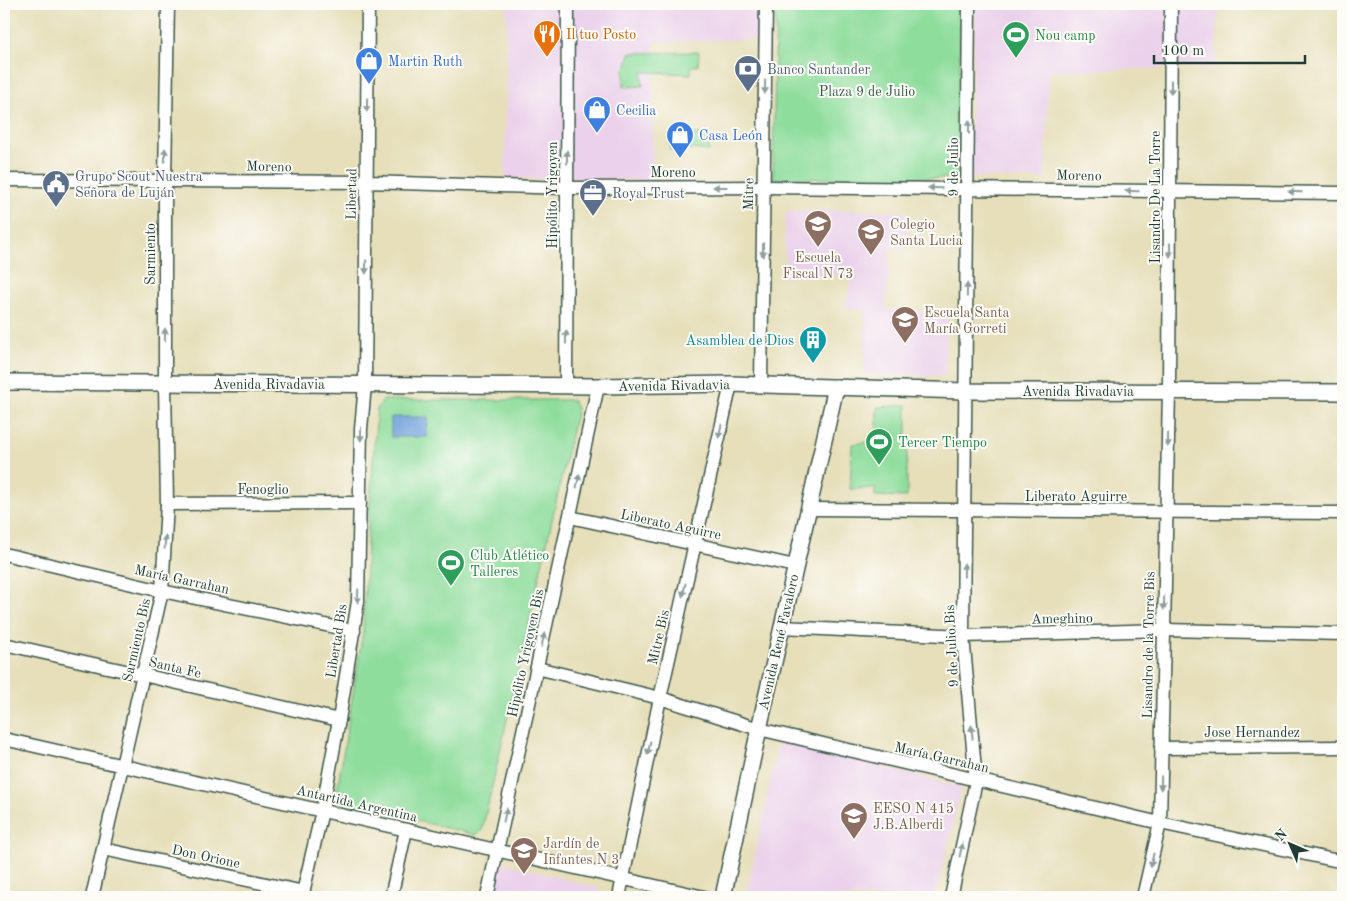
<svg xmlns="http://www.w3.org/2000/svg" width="1347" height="901" viewBox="0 0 1347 901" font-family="'Old Standard TT',serif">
<rect width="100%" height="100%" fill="#fdfcf7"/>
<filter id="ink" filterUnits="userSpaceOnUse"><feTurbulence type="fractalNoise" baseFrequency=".02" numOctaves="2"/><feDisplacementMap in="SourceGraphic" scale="10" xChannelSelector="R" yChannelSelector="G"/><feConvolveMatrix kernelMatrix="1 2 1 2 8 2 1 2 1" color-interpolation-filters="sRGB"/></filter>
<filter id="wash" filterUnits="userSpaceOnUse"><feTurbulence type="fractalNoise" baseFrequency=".0096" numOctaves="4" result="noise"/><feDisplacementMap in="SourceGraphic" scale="20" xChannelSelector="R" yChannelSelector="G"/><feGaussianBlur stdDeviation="1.12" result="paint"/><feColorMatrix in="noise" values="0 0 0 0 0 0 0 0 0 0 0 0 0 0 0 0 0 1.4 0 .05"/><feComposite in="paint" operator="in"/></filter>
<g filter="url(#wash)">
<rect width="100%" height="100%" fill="#e6dfba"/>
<g fill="#ebd1eb">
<polygon points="507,4 760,4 760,39 654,42 652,180 505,178"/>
<polygon points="976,4 1219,4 1215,67 1048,71 1045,179 968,177"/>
<polygon points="852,210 908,212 908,248 890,249 886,310 947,312 945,376 864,375 865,310 845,308 852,274 785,278 785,215 789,211"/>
<polygon points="779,740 962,787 935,897 773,897 747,892"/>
<polygon points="501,862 598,888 604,897 494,897"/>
</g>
<g fill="#8edd9c" stroke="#568d68">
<polygon points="776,4 960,4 959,178 773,179"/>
<polygon points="699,52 698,66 691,66 691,74 642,72 643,86 624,87 624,69 627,66 630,53"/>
<polygon points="670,134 708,134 709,151 690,149 670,150"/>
<polygon points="384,400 573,400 577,409 482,831 476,835 342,803 336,797 363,632 367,542 377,408"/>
<polygon points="907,405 907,497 875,496 875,488 850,489 852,444 877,441 877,407"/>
</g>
<polygon fill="#73a3dd" stroke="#497088" points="391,417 428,417 427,437 391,437"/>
</g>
<g filter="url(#ink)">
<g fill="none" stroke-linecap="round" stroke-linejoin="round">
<defs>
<g id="minor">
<polyline points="4,180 367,182 567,188 764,187 1343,193"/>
<polyline points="761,384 766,4"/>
<polyline points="566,386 568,4"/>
<polyline points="167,504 360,503"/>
<polyline points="808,509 1343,513"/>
<polyline points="570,517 795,566"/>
<polyline points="4,554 162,591 354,631"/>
<polyline points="782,627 963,636 1164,630 1343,634"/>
<polyline points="4,644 143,675 339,720"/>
<polyline points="537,668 660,698 759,729 1160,823 1343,862"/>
<polyline points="4,739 704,897"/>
<polyline points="1161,748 1343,747"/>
<polyline points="103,849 304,892"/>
<polyline points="92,897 162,591 167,504 165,384 165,180 168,4"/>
<polyline points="302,897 322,811 339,720 358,601 361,429 365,385 368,4"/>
<polyline points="391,897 406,830"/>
<polyline points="487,897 598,386"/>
<polyline points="619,897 660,698 731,384"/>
<polyline points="951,897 976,781 963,636 969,4"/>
<polyline points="1143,897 1160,823 1169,391 1171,4"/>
</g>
<g id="major">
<polyline points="4,382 598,386 731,384 966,391 1343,392"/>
<polyline points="723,897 759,729 836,387"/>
</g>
</defs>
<use href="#minor" stroke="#3d5548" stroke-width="15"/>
<use href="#major" stroke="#3d5548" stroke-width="18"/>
<use href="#minor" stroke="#fff" stroke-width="12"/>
<use href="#major" stroke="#fff" stroke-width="15"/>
</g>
<defs><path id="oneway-solid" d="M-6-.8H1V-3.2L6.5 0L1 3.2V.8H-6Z" transform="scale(1.25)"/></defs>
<g fill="#8f9e9a">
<use href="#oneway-solid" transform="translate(765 87) rotate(91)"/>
<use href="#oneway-solid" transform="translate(1171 87) rotate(90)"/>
<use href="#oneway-solid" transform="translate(367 105) rotate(91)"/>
<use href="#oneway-solid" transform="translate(969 127) rotate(-90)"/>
<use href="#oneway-solid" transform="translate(165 155) rotate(-89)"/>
<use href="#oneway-solid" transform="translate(567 157) rotate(-90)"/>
<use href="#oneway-solid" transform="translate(720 187) rotate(180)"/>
<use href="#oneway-solid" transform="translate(935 188) rotate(-179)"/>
<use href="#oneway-solid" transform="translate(1132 191) rotate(-179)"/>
<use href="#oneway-solid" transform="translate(1295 192) rotate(-179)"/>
<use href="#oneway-solid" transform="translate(763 250) rotate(91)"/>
<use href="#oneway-solid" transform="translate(1170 250) rotate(90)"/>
<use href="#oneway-solid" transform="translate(366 267) rotate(91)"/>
<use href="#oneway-solid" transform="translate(967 290) rotate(-89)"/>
<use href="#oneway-solid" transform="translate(165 335) rotate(-90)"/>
<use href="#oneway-solid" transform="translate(566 337) rotate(-90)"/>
<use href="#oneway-solid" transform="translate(720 431) rotate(103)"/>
<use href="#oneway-solid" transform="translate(361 434) rotate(92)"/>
<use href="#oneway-solid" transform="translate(1168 440) rotate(91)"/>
<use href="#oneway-solid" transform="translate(578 481) rotate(-78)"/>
<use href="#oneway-solid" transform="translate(165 542) rotate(-87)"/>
<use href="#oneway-solid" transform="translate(964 570) rotate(-89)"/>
<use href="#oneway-solid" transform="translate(684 590) rotate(103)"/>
<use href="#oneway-solid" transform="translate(358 596) rotate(92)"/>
<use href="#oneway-solid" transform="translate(1164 603) rotate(91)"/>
<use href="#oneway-solid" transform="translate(543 640) rotate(-78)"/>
<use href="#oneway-solid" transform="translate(972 732) rotate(-95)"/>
<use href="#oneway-solid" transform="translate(649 748) rotate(102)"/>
<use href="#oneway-solid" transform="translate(1161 783) rotate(91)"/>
<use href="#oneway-solid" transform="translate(505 815) rotate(-78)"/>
<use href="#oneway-solid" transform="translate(961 850) rotate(-78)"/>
<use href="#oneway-solid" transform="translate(1152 860) rotate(103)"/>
</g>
</g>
<defs>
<symbol id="restaurant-pin" viewBox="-11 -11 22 30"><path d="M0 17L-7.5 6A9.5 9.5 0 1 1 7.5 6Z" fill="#e8710a" stroke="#fdfcf7"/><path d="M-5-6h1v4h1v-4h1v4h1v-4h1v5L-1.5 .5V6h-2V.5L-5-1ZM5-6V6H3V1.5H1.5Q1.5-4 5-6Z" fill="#fff"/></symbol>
<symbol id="stadium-pin" viewBox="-11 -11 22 30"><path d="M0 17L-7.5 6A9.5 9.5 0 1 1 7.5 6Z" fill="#2e9e5b" stroke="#fdfcf7"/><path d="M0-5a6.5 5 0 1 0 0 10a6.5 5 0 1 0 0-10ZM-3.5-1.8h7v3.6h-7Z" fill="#fff"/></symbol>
<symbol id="shop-pin" viewBox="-11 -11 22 30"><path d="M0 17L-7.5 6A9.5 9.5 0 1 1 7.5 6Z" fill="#3f7fe0" stroke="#fdfcf7"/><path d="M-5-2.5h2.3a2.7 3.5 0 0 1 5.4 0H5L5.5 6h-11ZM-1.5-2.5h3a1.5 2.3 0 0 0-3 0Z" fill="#fff"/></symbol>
<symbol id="bank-pin" viewBox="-11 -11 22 30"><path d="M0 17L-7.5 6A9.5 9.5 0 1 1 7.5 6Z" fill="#5c6f8a" stroke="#fdfcf7"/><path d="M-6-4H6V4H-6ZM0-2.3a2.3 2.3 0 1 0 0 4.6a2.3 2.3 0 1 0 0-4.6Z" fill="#fff"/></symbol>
<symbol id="civic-pin" viewBox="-11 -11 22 30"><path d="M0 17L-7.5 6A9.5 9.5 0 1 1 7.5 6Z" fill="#5c6f8a" stroke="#fdfcf7"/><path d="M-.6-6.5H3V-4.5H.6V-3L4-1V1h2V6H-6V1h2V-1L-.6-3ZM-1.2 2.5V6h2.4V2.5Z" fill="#fff"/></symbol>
<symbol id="office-pin" viewBox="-11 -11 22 30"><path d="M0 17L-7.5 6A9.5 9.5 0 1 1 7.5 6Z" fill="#5c6f8a" stroke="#fdfcf7"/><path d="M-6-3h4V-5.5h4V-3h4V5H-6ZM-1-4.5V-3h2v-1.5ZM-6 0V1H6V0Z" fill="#fff"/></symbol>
<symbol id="school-pin" viewBox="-11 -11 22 30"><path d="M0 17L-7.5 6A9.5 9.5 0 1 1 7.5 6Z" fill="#8d6e63" stroke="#fdfcf7"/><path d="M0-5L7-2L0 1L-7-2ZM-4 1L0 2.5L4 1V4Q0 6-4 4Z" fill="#fff"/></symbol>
<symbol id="building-pin" viewBox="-11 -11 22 30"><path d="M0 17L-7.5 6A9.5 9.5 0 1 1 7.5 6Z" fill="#0f9aa8" stroke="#fdfcf7"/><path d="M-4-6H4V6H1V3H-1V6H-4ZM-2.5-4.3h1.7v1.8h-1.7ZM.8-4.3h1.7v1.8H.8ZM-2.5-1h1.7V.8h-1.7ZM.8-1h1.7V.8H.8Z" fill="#fff"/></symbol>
</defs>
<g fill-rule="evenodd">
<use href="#restaurant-pin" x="531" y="18" width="32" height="43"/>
<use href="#stadium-pin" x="1000" y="19" width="32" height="43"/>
<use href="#shop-pin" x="353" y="45" width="32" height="43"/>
<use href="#bank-pin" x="732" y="53" width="32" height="43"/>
<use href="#shop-pin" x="581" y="94" width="32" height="43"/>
<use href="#shop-pin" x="664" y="119" width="32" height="43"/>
<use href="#civic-pin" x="40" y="168" width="32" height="43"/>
<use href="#office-pin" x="577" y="177" width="32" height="43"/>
<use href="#school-pin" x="802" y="208" width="32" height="43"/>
<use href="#school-pin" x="855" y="216" width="32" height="43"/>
<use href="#school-pin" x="889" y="304" width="32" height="43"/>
<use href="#building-pin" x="797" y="324" width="32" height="43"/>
<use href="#stadium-pin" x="863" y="426" width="32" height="43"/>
<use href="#stadium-pin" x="435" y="547" width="32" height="43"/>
<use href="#school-pin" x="838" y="800" width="32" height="43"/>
<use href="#school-pin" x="508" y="835" width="32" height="43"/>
</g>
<g text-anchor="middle" stroke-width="4" stroke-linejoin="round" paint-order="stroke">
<g font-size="14" fill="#c56008" stroke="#fdfcf7" text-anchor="start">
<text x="566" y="39">Il tuo Posto</text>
</g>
<g font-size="14" fill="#27864d" stroke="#fdfcf7" text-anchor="start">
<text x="1035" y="40">Nou camp</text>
<text x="898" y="447">Tercer Tiempo</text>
<text x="470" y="560">Club Atlético<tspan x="470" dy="16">Talleres</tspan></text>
</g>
<g font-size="14" fill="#366cbe" stroke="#fdfcf7" text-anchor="start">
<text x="388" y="66">Martin Ruth</text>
<text x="616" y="115">Cecilia</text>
<text x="699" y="140">Casa León</text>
</g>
<g font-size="14" fill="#4e5e75" stroke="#fdfcf7" text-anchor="start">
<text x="767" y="74">Banco Santander</text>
<text x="75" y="181">Grupo Scout Nuestra<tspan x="75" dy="16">Señora de Luján</tspan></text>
<text x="612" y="198">Royal Trust</text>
</g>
<g font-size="14" fill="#355d49" stroke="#fdfcf7">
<text x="867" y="96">Plaza 9 de Julio</text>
</g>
<g font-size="14" fill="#1f3d34" stroke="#fdfcf7">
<text transform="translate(269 166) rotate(1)" y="5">Moreno</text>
<text transform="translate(953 167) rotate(-90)" y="5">9 de Julio</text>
<text x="673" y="177">Moreno</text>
<text transform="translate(1079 175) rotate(1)" y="5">Moreno</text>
<text transform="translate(351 194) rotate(-89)" y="5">Libertad</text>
<text transform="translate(748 194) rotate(-89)" y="5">Mitre</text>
<text transform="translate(552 195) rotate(-90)" y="5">Hipólito Yrigoyen</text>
<text transform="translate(1155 197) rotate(-90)" y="5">Lisandro De La Torre</text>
<text transform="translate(150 254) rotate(-90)" y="5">Sarmiento</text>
<text x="269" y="389">Avenida Rivadavia</text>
<text transform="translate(674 385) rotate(-1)" y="5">Avenida Rivadavia</text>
<text x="1078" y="396">Avenida Rivadavia</text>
<text x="263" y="494">Fenoglio</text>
<text x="1076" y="501">Liberato Aguirre</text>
<text transform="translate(671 524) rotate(12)" y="5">Liberato Aguirre</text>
<text transform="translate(182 579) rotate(12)" y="5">María Garrahan</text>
<text transform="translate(1062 618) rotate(-1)" y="5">Ameghino</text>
<text transform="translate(658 637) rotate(-77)" y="5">Mitre Bis</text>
<text transform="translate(136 640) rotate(-77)" y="5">Sarmiento Bis</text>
<text transform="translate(336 641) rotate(-81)" y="5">Libertad Bis</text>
<text transform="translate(778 642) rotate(-77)" y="5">Avenida René Favaloro</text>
<text transform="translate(1148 645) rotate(-89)" y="5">Lisandro de la Torre Bis</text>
<text transform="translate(951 646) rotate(-93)" y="5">9 de Julio Bis</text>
<text transform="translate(525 653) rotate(-78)" y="5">Hipólito Yrigoyen Bis</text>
<text transform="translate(175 667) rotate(13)" y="5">Santa Fe</text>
<text x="1252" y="737">Jose Hernandez</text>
<text transform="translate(942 757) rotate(13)" y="5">María Garrahan</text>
<text transform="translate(357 803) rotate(13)" y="5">Antartida Argentina</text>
<text transform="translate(206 856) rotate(12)" y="5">Don Orione</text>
</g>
<g font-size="14" fill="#785e54" stroke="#fdfcf7" text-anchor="start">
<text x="890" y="229">Colegio<tspan x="890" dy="16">Santa Lucia</tspan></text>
<text x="818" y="262" text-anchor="middle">Escuela<tspan x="818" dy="16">Fiscal N 73</tspan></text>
<text x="924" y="317">Escuela Santa<tspan x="924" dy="16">María Gorreti</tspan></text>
<text x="873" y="813">EESO N 415<tspan x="873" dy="16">J.B.Alberdi</tspan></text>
<text x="543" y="848">Jardín de<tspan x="543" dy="16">Infantes N 3</tspan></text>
</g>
<g font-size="14" fill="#0d838f" stroke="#fdfcf7" text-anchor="end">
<text x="794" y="345">Asamblea de Dios</text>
</g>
</g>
<rect width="1347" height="901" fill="none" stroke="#fdfcf7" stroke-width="20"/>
<g transform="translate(1290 844) rotate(315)" stroke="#fdfcf7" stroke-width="4" paint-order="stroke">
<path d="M0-4L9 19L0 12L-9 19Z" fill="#1f3d34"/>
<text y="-8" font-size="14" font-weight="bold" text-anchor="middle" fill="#1f3d34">N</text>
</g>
<path d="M1154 55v8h151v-8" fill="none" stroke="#1f3d34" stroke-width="2.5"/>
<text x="1162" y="55" font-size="15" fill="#1f3d34" stroke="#fdfcf7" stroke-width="4" paint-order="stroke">100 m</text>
</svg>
